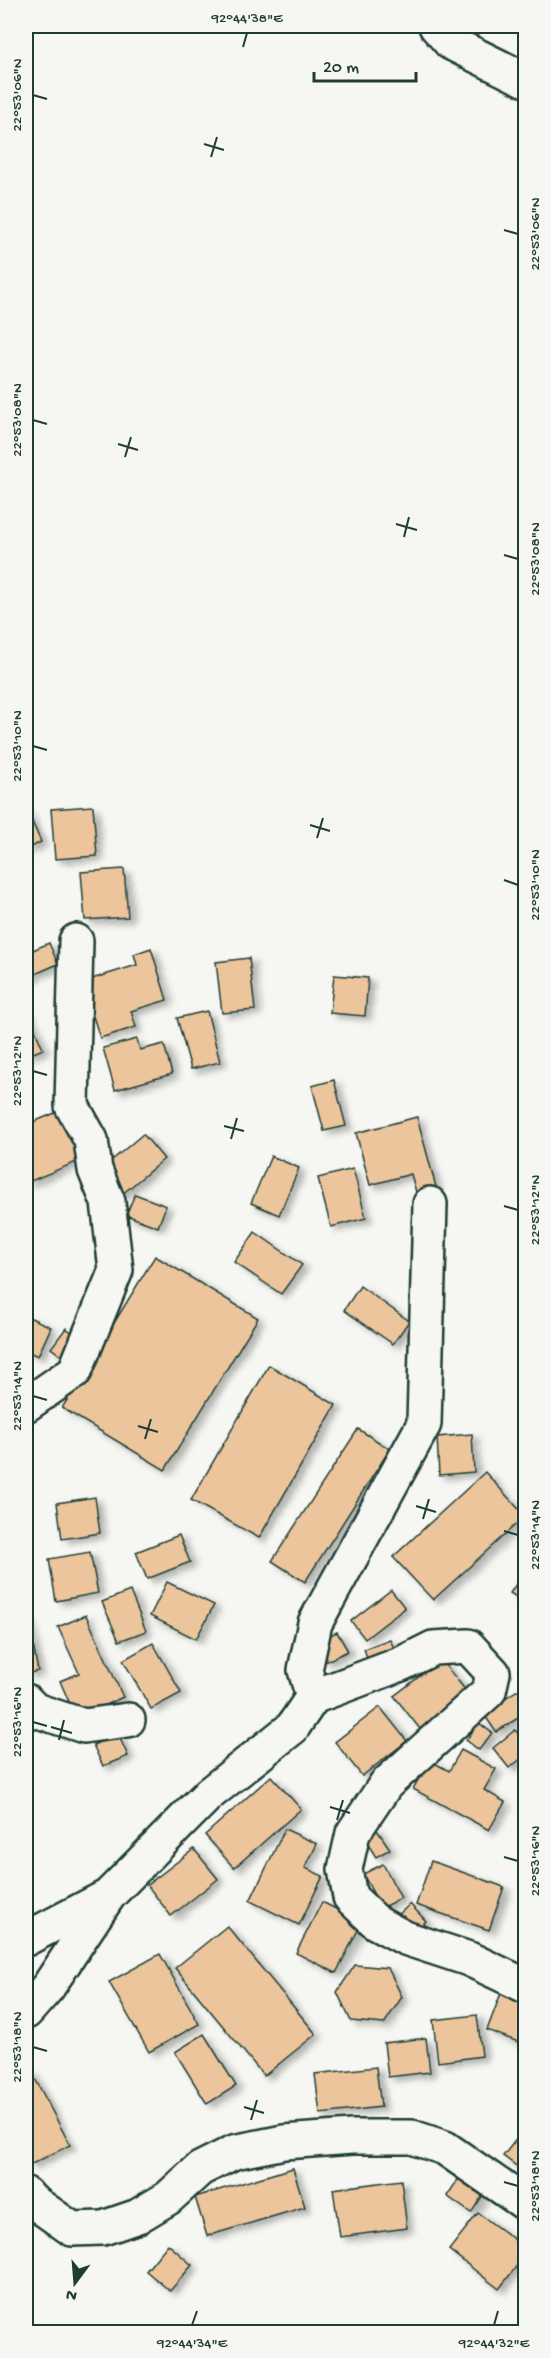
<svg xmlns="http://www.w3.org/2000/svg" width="551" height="2358" viewBox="0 0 551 2358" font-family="'Gochi Hand',sans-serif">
<defs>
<filter id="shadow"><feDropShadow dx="6" dy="4" stdDeviation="3" flood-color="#0004"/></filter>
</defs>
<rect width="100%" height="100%" fill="#f6f6f2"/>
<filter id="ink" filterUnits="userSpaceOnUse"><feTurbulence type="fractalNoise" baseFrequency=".0167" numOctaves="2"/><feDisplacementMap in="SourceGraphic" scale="12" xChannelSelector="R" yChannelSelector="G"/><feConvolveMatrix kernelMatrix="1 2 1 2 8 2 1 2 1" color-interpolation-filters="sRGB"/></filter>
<g filter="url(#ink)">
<g fill="#ecc59c" stroke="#1f3d34" stroke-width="1.5" filter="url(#shadow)">
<polygon points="93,806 97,856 55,859 51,809"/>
<polygon points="26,808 41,842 26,850"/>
<polygon points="124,869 128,917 85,920 81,872"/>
<polygon points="49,943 58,964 26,978 26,953"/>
<polygon points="151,948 167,1000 131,1011 136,1027 100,1038 82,982 137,965 134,954"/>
<polygon points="249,958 255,1010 222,1013 216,962"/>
<polygon points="334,975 368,978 365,1016 330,1013"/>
<polygon points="26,1009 43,1049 26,1056"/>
<polygon points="207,1011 220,1062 191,1069 177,1018"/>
<polygon points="137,1039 140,1050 164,1044 172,1074 115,1090 103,1048"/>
<polygon points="334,1080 346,1126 324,1131 312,1086"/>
<polygon points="60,1111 91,1156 26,1183 26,1125"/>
<polygon points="417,1117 436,1187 416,1192 411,1174 370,1185 356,1133"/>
<polygon points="143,1134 164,1159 120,1196 99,1171"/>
<polygon points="271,1156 299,1168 279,1215 251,1203"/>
<polygon points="353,1169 366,1218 331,1227 318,1178"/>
<polygon points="135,1194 166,1206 158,1227 126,1215"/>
<polygon points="255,1232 302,1265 281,1294 234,1262"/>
<polygon points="155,1256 258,1318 165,1470 62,1408"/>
<polygon points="360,1286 409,1321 393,1344 344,1310"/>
<polygon points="29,1317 51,1327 38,1356 26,1351 26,1325"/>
<polygon points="66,1328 86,1343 71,1363 51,1348"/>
<polygon points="269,1365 336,1405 259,1538 191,1500"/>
<polygon points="358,1429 390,1449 305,1582 272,1561"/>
<polygon points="472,1434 474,1472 439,1475 437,1437"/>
<polygon points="485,1472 525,1516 433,1600 393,1557"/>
<polygon points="95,1497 100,1533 62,1539 57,1503"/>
<polygon points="179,1535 190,1562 147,1579 136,1552"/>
<polygon points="90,1552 98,1593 56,1601 49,1559"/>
<polygon points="526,1569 526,1603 510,1593"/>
<polygon points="167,1582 214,1605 196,1639 150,1616"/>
<polygon points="391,1590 405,1608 365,1639 351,1621"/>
<polygon points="130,1591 146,1631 119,1641 102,1602"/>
<polygon points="86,1615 123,1697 76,1718 60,1681 79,1673 58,1627"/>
<polygon points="28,1618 38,1671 26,1674 26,1619"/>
<polygon points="337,1632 348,1651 325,1662 315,1642"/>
<polygon points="390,1639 396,1653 369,1663 364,1649"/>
<polygon points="153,1643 181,1693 151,1709 123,1660"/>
<polygon points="441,1660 467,1692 420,1729 394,1696"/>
<polygon points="519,1689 526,1698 526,1713 496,1732 483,1713"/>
<polygon points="380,1707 407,1741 362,1776 335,1742"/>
<polygon points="479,1723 492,1733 479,1750 466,1740"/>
<polygon points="515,1730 526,1743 526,1755 509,1768 493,1748"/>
<polygon points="118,1734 128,1756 103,1766 93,1745"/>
<polygon points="461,1750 496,1769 484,1790 505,1802 489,1830 413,1789 429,1760 449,1771"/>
<polygon points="271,1776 301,1809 234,1868 205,1835"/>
<polygon points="375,1827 390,1849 376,1857 362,1835"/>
<polygon points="285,1829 317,1844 305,1868 323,1876 299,1925 250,1901"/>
<polygon points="194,1849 218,1879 171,1916 147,1885"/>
<polygon points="431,1861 504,1887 489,1930 416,1905"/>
<polygon points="383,1864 401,1898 381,1908 363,1874"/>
<polygon points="322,1902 362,1922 336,1973 296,1953"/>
<polygon points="410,1904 426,1921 415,1932 398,1915"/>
<polygon points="227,1926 316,2034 264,2076 175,1968"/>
<polygon points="160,1954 199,2024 149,2052 109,1982"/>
<polygon points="355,1965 388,1968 402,1997 384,2024 351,2021 337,1992"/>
<polygon points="501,1993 526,2002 526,2045 487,2030"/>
<polygon points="477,2015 482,2056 438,2062 433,2020"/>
<polygon points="204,2034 236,2086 207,2104 175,2052"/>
<polygon points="426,2038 430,2072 388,2077 384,2043"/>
<polygon points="376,2067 381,2107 320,2114 315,2074"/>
<polygon points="31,2071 70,2145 30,2165 26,2157 26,2074"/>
<polygon points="526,2127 526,2173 503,2156"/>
<polygon points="293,2168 305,2207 207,2236 195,2197"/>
<polygon points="459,2178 483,2195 471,2213 447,2196"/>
<polygon points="401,2180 407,2228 340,2237 333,2189"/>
<polygon points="478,2213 526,2248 526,2254 499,2289 449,2250"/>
<polygon points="168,2244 192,2265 170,2291 146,2271"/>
<polygon points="102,2328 142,2332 101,2332"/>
</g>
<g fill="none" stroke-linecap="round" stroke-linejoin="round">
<defs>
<g id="minor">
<polyline points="436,26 451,43 526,80"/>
<polyline points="26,1405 75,1371 116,1270 108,1202 95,1170 91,1140 72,1106 76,941"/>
<polyline points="313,1697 401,1664 433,1648 468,1646 493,1673 489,1691 386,1784 353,1833 345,1869 350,1897 377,1923 405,1938 469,1959 526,1986"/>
<polyline points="26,1701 35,1710 84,1726 128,1720"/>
<polyline points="26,1939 108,1896 209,1794 292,1728 313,1697 305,1670 315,1623 424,1424 430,1204"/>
<polyline points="26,2012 48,1987 107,1898"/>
<polyline points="26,2194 31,2200 72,2229 103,2228 138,2216 168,2198 200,2169 234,2152 284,2142 352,2137 412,2137 445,2148 526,2204"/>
</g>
</defs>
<use href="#minor" stroke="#1f3d34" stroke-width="38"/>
<use href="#minor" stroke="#f6f6f2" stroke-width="33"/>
</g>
</g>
<path fill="none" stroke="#1f3d34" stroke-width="2" d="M243 47 247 33M33 95 47 99M204 144 224 150M211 157 217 137M504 230 518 234M33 420 47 424M118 444 138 450M125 457 131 437M396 524 417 530M404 537 409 517M504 555 518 559M33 746 47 750M310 825 330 831M317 838 323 818M504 880 518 885M33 1071 47 1075M224 1126 244 1131M231 1139 237 1118M504 1206 518 1210M33 1396 47 1400M138 1426 158 1432M145 1439 151 1419M416 1506 436 1512M423 1519 429 1499M504 1531 518 1535M33 1722 47 1726M51 1727 72 1733M59 1740 64 1720M330 1807 350 1813M337 1820 343 1800M504 1857 518 1861M33 2047 47 2051M244 2107 264 2113M251 2120 257 2100M504 2182 518 2186M192 2325 197 2311M494 2325 498 2311"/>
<rect width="551" height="2358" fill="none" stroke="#f6f6f2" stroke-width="66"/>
<g transform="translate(75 2283) rotate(196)" stroke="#f6f6f2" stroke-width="4.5" paint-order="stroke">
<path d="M0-4.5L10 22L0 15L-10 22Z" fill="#1f3d34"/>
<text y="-9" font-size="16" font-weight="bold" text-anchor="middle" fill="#1f3d34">N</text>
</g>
<path d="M314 72v9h102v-9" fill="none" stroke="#1f3d34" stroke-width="3"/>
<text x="323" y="72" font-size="18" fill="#1f3d34" stroke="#f6f6f2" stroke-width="4.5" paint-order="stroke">20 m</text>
<rect x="33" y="33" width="485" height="2292" fill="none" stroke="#1f3d34" stroke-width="2"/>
<g font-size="15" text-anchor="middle" fill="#1f3d34">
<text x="247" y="22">92°44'38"E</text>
<text transform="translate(16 95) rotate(-90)" y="5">22°53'06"N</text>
<text transform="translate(534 234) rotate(-90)" y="5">22°53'06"N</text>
<text transform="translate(16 420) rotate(-90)" y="5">22°53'08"N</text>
<text transform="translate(534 559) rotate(-90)" y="5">22°53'08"N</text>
<text transform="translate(16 746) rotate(-90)" y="5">22°53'10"N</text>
<text transform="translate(534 885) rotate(-90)" y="5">22°53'10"N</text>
<text transform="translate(16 1071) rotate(-90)" y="5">22°53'12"N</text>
<text transform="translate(534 1210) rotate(-90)" y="5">22°53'12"N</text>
<text transform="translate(16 1396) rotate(-90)" y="5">22°53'14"N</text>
<text transform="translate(534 1535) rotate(-90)" y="5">22°53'14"N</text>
<text transform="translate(16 1722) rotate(-90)" y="5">22°53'16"N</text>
<text transform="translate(534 1861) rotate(-90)" y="5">22°53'16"N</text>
<text transform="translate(16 2047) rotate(-90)" y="5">22°53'18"N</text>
<text transform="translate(534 2186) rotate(-90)" y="5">22°53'18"N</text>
<text x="192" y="2347">92°44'34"E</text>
<text x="494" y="2347">92°44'32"E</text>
</g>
</svg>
